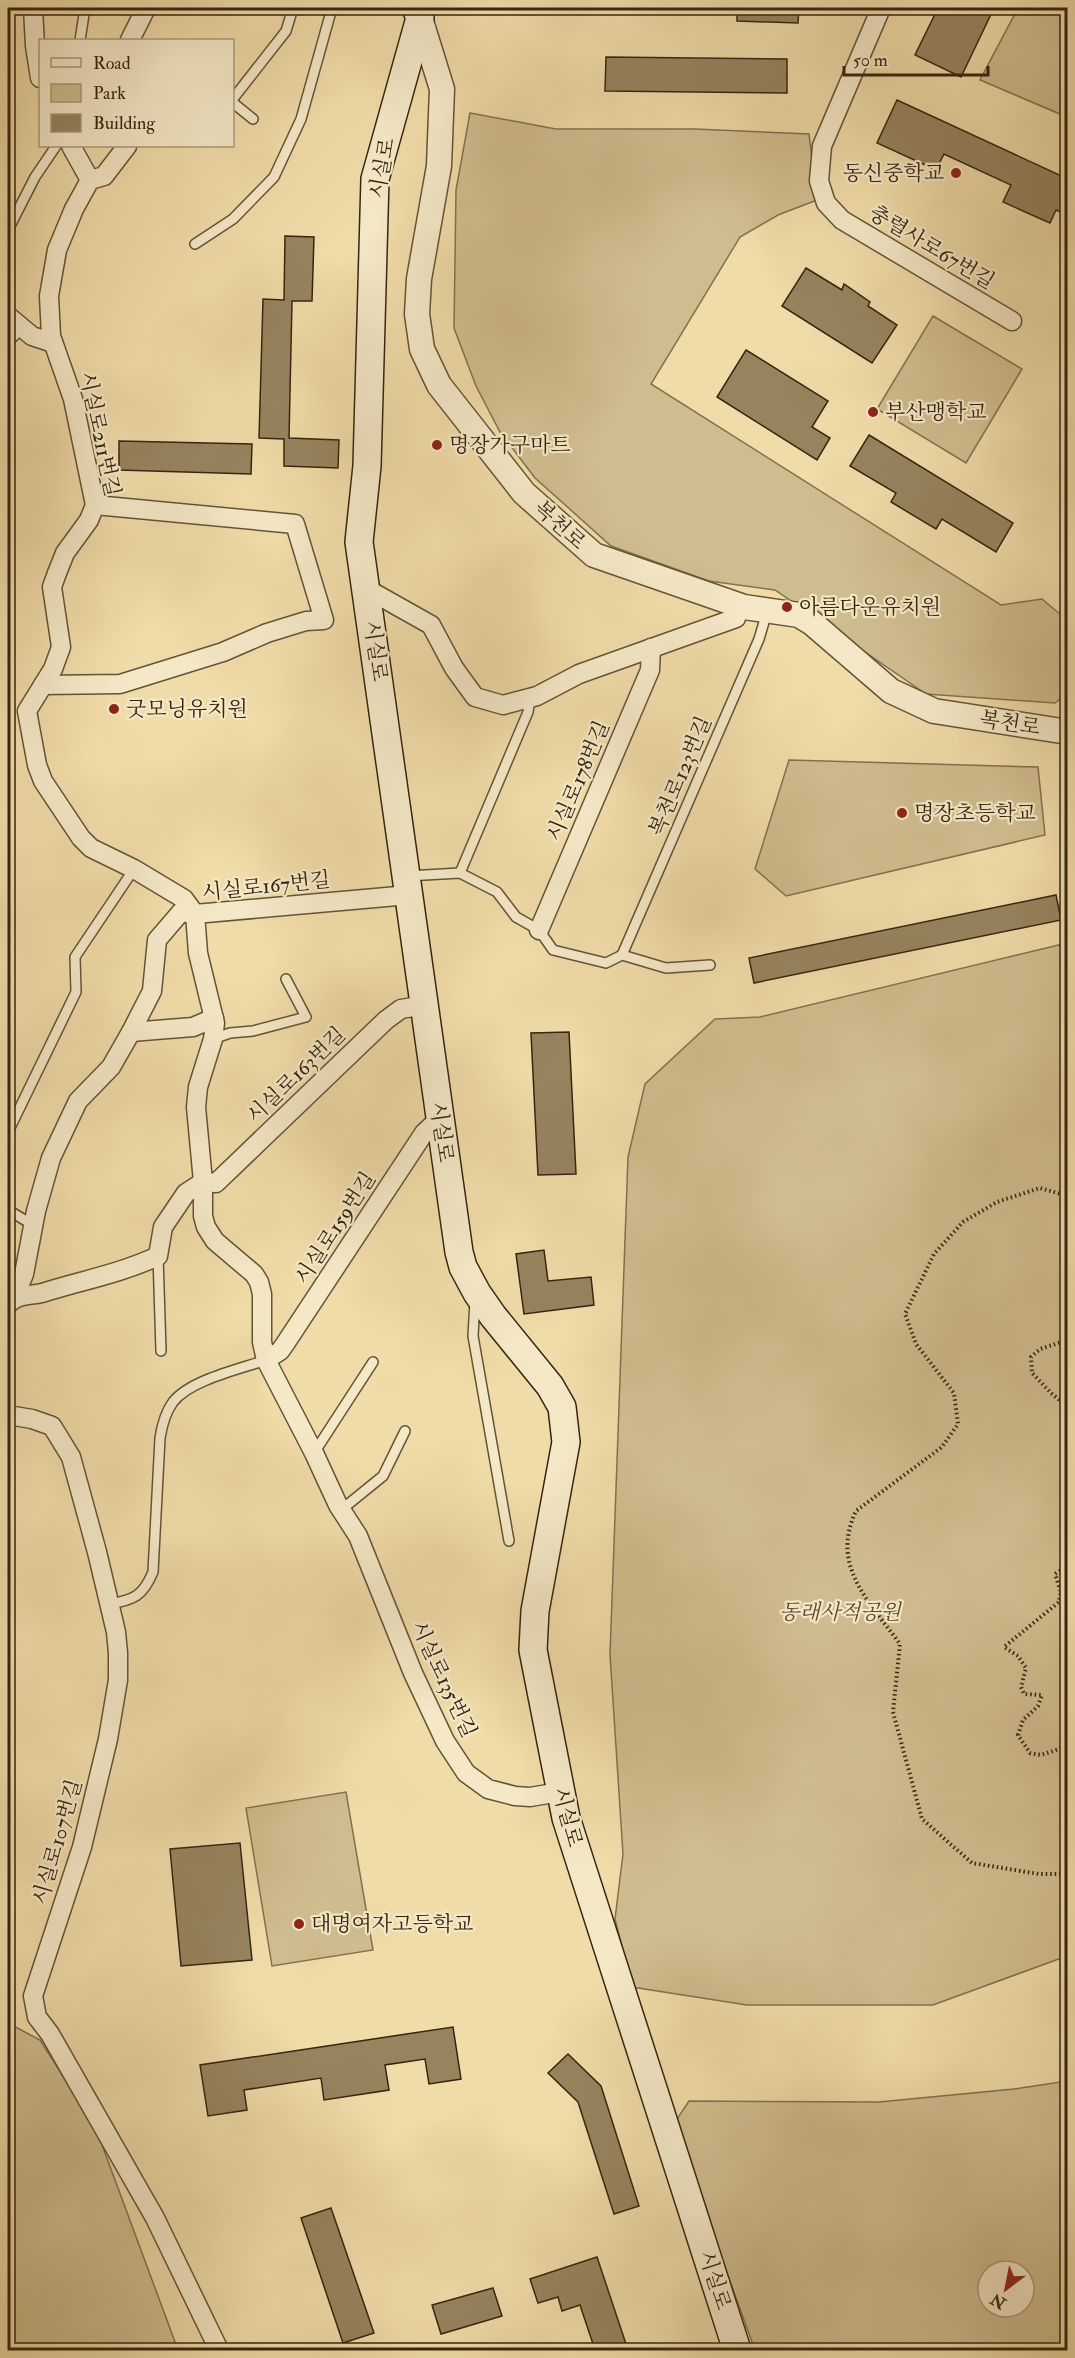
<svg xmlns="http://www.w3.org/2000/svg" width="1075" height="2358" viewBox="0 0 1075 2358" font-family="'IM FELL Double Pica','Noto Serif KR',serif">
<rect width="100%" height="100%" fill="#f0dca9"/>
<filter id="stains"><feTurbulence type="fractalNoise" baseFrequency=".00333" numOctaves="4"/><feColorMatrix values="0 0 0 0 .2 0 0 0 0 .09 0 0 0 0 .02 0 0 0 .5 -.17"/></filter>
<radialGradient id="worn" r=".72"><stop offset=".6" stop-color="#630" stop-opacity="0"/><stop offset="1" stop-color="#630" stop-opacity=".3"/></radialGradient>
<g fill="#d0bd8f" stroke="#82714f" stroke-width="1.5" fill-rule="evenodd">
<polygon points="1018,8 1067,8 1067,117 980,80"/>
<polygon points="470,113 556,129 695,129 809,134 817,200 778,215 740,237 651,384 1001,605 1042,599 1067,620 1067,693 1055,703 926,694 775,590 709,581 611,546 535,478 500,432 476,386 454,328 456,190"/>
<polygon points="933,316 1022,369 966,463 877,409"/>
<polygon points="789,760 1038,767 1045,835 786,896 755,869"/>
<polygon points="1067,943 1067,1956 933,2005 747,2005 632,1987 615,1919 623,1854 610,1655 628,1157 645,1084 715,1019 760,1017"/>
<polygon points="346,1792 373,1950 272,1966 246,1808"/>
<polygon points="8,2023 40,2040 95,2126 178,2350 8,2350"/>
<path d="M1067 2081V2350H755L673 2125 689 2101 879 2102 1014 2089ZM988 2271H1024V2307H988Z"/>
</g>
<g fill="#96845f" stroke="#35250f" stroke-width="1.5">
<polygon points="737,8 799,8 798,23 737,21"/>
<polygon points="938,8 994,8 961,77 915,55"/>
<polygon points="606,57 787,59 787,93 605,91"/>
<polygon points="897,100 1068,179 1068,215 1056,210 1050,223 1003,202 1011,185 944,154 936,170 877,143"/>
<polygon points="285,236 314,237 312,301 292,301 289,438 339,440 338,468 284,466 284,439 259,438 263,299 284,300"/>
<polygon points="806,268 842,290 844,284 870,302 868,306 897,325 872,363 782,306"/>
<polygon points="746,350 828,401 812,427 830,438 817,460 717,397"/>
<polygon points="869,435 1013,523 996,552 942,519 936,529 891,502 896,493 850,466"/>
<polygon points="119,441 252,444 251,474 119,470"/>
<polygon points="1056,895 1061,920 754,983 749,958"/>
<polygon points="569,1032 576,1174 538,1175 531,1033"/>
<polygon points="544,1250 548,1281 591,1277 594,1305 524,1314 516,1254"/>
<polygon points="240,1843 252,1960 181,1966 170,1849"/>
<polygon points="453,2027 461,2079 429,2084 425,2059 385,2065 389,2090 324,2100 321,2078 244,2090 247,2110 208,2116 200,2065"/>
<polygon points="568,2054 601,2086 639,2206 614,2214 578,2102 548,2073"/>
<polygon points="331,2208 374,2333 343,2343 301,2218"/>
<polygon points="597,2257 628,2350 595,2350 580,2305 562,2311 558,2297 538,2303 530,2279"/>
<polygon points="493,2288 502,2316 441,2334 432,2305"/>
</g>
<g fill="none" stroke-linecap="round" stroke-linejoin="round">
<defs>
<g id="service">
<polyline points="80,40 85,8"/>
<polyline points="232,100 286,31 293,8"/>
<polyline points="232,102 253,119"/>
<polyline points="8,230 35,177 56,146"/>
<polyline points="195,244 233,219 274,177 301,119 332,8"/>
<polyline points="8,339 11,339 23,327"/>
<polyline points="460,873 528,712 530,698"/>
<polyline points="407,876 460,873 497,892 516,917 539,930 553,950 606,963 622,955 666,968 710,965"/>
<polyline points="622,955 759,639 767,612"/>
<polyline points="213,1039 230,1033 253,1031 306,1017 286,979"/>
<polyline points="8,1132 76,992 75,957 134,869"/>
<polyline points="8,1210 33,1225"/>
<polyline points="158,1256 161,1351"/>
<polyline points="475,1301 473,1336 509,1541"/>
<polyline points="314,1453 373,1362"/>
<polyline points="341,1510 383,1476 405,1431"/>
<path d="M109 1604C134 1600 143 1596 153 1572L160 1438C162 1425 165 1413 173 1402 190 1380 240 1369 266 1360"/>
</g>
<g id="minor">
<polyline points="33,8 35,46 40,78"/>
<polyline points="881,8 822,146 819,181 826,203 842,220 1012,321"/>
<polyline points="130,40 146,8"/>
<polyline points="71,146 90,180"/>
<polyline points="127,146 104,176 90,180 74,209 57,250 49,296 51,336 73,399 95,505 89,520 65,553 57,573 52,587 61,647 53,669 27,711 37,765 43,781 81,838 91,848 134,869 184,899 195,914"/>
<polyline points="8,316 32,336 53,343"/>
<polyline points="367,589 431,625 454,668 475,697 503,705 537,696 579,674 736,618 738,605"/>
<polyline points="43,685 120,684 223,652 267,633 306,621 324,620 295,524 95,505"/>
<polyline points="409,895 195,914 198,953 215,1023 213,1039 198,1087 196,1107 203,1182 203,1216 206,1227 215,1241 254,1274 259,1282 262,1294 262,1342 266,1360 314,1453 338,1505 358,1536 413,1673 445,1741 466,1773 488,1789 515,1796 530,1797 560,1792"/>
<polyline points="539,930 650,670 651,648"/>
<polyline points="131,1032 193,1027 214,1018"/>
<polyline points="203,1182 216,1183 386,1020 401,1009 425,1005"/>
<polyline points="15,1296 24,1274 36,1211 51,1158 78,1101 111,1067 131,1032 152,991 157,940 181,912 195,914"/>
<path d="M8 1304C18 1294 28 1296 42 1293 80 1281 122 1273 158 1256L163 1227 186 1193 203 1182"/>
<polyline points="266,1360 280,1351 285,1344 424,1133 440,1118"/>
<polyline points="8,1415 32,1419 52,1426 71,1457 97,1552 116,1632 118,1653 118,1680 108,1739 82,1847 33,1996 37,2017 50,2034 155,2218 219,2350"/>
</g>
<polyline id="tertiary" points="420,18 442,89 439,166 419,279 417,314 422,349 439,385 524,493 594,555 744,607 799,615 812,623 891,691 934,711 1068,732"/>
<polyline id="secondary" points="416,8 420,18 375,179 367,466 359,542 459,1252 463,1267 477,1293 493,1316 550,1386 562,1407 566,1442 535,1611 533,1650 566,1818 737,2350"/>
</defs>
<use href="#service" stroke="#645336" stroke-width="12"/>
<use href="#minor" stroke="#645336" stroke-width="21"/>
<use href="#tertiary" stroke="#645336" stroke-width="27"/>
<use href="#secondary" stroke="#35250f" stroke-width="30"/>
<g stroke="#35250f" stroke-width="4" stroke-dasharray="1.5 3" stroke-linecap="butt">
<path d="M1068 1196 1040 1188 997 1202 963 1222 934 1254 905 1314 916 1344 954 1393 958 1424 942 1447 856 1511C830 1566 869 1601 900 1644L893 1712 922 1819 972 1863 1039 1874H1068"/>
<polyline points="1068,1340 1040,1349 1031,1357 1032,1373 1051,1393 1063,1403 1068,1416"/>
<polyline points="1068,1566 1055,1574 1061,1592 1059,1602 1004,1647 1018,1656 1026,1668 1021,1687 1024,1694 1042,1695 1038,1706 1023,1720 1018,1735 1030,1753 1041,1755 1068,1746"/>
</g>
<use href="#service" stroke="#f5e8c7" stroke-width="9"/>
<use href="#minor" stroke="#f5e8c7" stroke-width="18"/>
<use href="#tertiary" stroke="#f5e8c7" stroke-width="24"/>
<use href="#secondary" stroke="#f5e8c7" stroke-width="27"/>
</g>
<g fill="#8f2418" stroke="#f5e8c7" stroke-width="2">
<circle cx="956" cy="173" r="6"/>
<circle cx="873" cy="412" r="6"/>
<circle cx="437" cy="445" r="6"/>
<circle cx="787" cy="607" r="6"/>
<circle cx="114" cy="709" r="6"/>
<circle cx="902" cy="813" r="6"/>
<circle cx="299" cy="1924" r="6"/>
</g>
<g text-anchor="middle" stroke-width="4.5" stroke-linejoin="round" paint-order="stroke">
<g font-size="21" fill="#35250f" stroke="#f5e8c7">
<text transform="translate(382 168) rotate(-80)" y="7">시실로</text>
<text transform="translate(932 247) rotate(31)" y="7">충렬사로67번길</text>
<text transform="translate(100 434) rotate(78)" y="7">시실로211번길</text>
<text transform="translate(560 525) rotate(42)" y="7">복천로</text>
<text transform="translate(376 651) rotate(82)" y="7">시실로</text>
<text transform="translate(1010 723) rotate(9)" y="7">복천로</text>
<text transform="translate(680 776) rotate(-67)" y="7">복천로123번길</text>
<text transform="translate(578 781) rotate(-67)" y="7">시실로178번길</text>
<text transform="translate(266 886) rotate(-6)" y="7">시실로167번길</text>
<text transform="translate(296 1075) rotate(-44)" y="7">시실로163번길</text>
<text transform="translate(442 1132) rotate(82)" y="7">시실로</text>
<text transform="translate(335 1228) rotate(-57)" y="7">시실로159번길</text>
<text transform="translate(444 1679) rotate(65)" y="7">시실로135번길</text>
<text transform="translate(568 1817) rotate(75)" y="7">시실로</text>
<text transform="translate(57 1842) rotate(-74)" y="7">시실로107번길</text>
<text transform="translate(715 2280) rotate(72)" y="7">시실로</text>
</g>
<g font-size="21" fill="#35250f" stroke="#f5e8c7" text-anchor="start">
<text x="944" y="180" text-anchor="end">동신중학교</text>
<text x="885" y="419">부산맹학교</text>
<text x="449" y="452">명장가구마트</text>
<text x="799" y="614">아름다운유치원</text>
<text x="126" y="716">굿모닝유치원</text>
<text x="914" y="820">명장초등학교</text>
<text x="311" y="1931">대명여자고등학교</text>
</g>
<g font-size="21" font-style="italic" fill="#5c4b2f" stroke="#f5e8c7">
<text x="840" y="1619">동래사적공원</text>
</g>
</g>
<rect width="1075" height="2358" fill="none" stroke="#f0dca9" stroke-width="30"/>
<rect x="9" y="9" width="1057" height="2340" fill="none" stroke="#35250f" stroke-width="3"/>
<rect x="15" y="15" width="1045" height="2328" fill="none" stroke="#35250f" stroke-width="1.5"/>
<rect x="39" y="39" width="195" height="108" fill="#f5e8c7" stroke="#a89a7d" stroke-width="1.5"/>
<rect x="51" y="58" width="30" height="9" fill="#f5e8c7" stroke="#a89a7d" stroke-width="1.5"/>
<text x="93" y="69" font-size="18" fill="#35250f">Road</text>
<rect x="51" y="84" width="30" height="18" fill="#d0bd8f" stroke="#a89a7d" stroke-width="1.5"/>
<text x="93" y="99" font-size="18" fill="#35250f">Park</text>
<rect x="51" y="114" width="30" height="18" fill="#96845f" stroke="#a89a7d" stroke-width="1.5"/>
<text x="93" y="129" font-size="18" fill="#35250f">Building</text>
<g transform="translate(1006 2289) rotate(212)"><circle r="28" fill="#f5e8c7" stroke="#a89a7d" stroke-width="1.5"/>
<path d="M0-4.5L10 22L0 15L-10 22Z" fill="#8f2418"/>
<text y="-9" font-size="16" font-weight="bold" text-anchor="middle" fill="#35250f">N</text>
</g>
<path d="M844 66v9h144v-9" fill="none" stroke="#35250f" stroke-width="3"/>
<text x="853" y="66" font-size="18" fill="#35250f" stroke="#f5e8c7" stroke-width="4.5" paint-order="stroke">50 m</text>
<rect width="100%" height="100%" filter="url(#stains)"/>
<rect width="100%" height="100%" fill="url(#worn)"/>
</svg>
